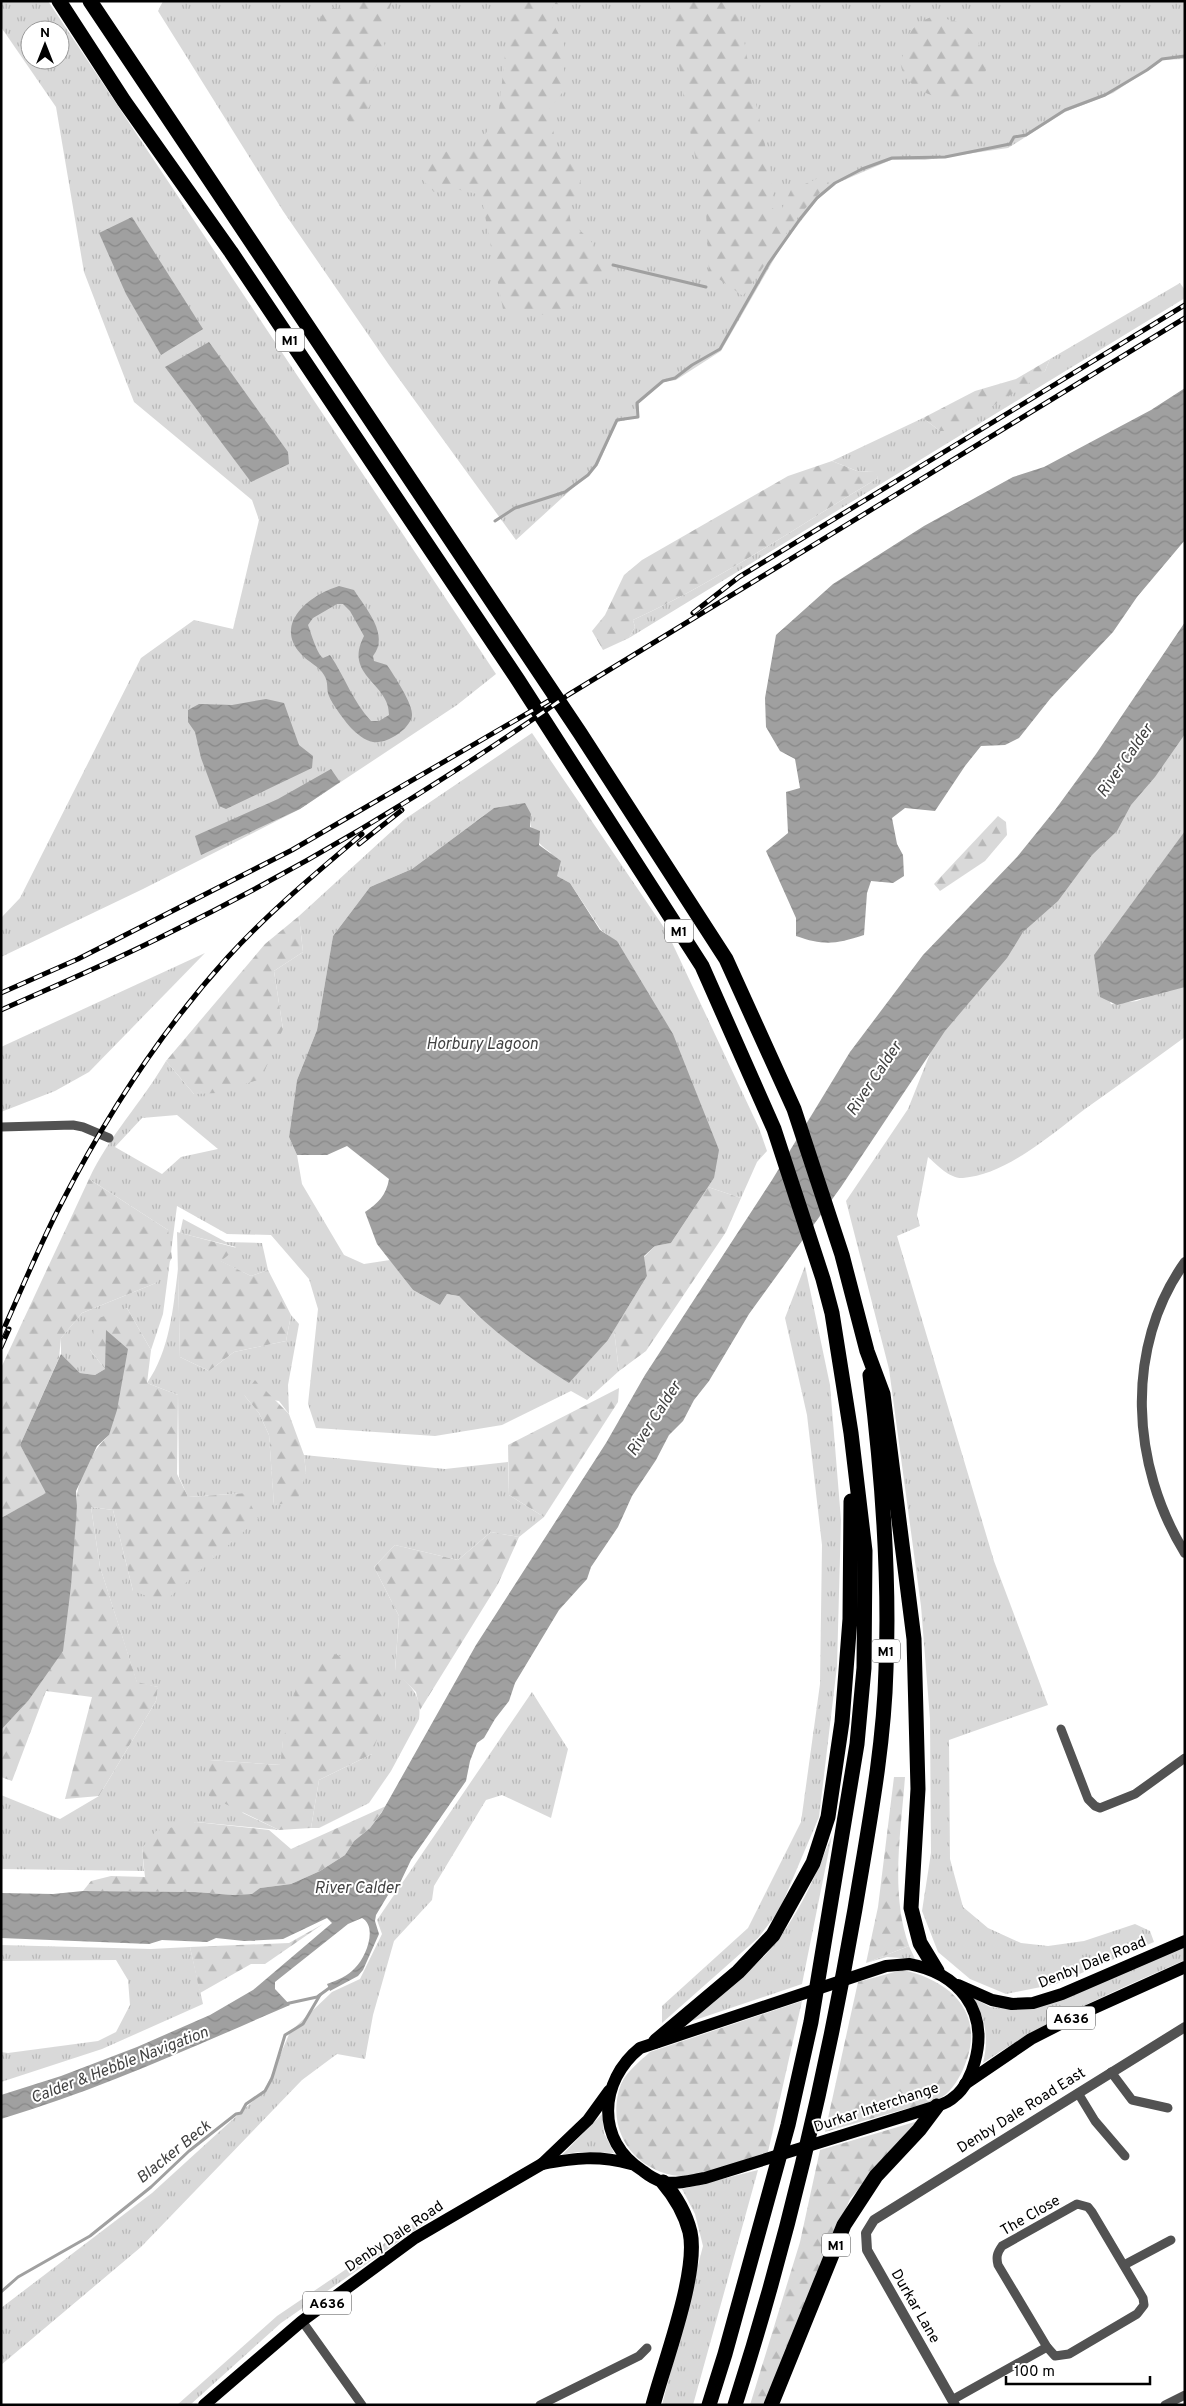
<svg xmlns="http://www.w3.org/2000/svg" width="1186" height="2406" viewBox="0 0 1186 2406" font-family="Overpass,sans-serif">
<defs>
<pattern id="grass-tufts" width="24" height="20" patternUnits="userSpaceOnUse" patternTransform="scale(1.25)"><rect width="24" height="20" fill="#d9d9d9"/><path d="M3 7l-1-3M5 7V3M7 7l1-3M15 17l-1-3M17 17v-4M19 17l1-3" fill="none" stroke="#b8b8b8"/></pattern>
<pattern id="forest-firs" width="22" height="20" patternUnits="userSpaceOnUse" patternTransform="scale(1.25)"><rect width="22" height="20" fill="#d9d9d9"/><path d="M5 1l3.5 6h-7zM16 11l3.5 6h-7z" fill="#b8b8b8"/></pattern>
<pattern id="water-waves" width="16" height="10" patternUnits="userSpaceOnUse" patternTransform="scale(1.25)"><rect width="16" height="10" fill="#a0a0a0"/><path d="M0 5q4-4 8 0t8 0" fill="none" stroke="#888"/></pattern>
</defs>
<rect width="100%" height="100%" fill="#fff"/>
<g fill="url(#grass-tufts)" fill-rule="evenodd">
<path d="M1 1H48L496 674 457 705 300 809 143 889 1 957V918L20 898 141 658 194 620 233 629 259 520 252 500 134 402 84 272 56 107 1 27ZM30 30H60V60H30Z"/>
<polygon points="163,1 1185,1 1185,59 1162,60 1113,93 1065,112 1008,148 925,160 891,160 835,184 817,200 781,247 721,351 676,380 663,382 639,403 639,417 617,422 598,465 516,540 389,365 283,211 158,11"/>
<path d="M1180 283 1185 290V298L629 638 635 627 633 620C719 581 798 526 878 478L875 472 857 471 832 461 923 418 940 431 1045 371 1050 359Z"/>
<path d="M1185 732V833L1107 995 1111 1004 1137 1001 1165 989 1185 984V1037C1152 1061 1119 1085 1085 1109 1052 1134 1006 1175 963 1178 950 1179 937 1165 928 1157L917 1215 920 1226 897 1236 994 1561 1048 1705 949 1740 950 1859 963 1907 988 1928 1021 1943 1048 1946 1084 1941 1135 1924 1150 1931 1154 1942 1056 1984 1006 1994 970 1979 938 1952 922 1911 931 1853 930 1719 921 1606 889 1369 846 1201 908 1109 935 1041 1022 933 1073 877Z"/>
<path d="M532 733 667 932 759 1128 767 1151 757 1162 741 1198 708 1187 714 1178 617 942 601 930 570 883 557 876 551 853C535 842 529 833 531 814L494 808 412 869 370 887 333 936 317 1030 297 1080 289 1137 297 1155 302 1184 344 1255 364 1264 390 1260 413 1290 440 1305 447 1294 459 1296 475 1313 608 1340 614 1330 619 1371 587 1400 571 1391 502 1425 435 1436 316 1428 308 1404 318 1309 309 1279 271 1235 227 1234 177 1206 163 1314 151 1350 127 1308 90 1350 105 1369 95 1375 80 1373 61 1354V1338L82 1313 156 1283 168 1230 89 1179C109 1136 142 1102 166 1061L194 1094 283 1029 274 971 303 952 299 916 405 819ZM177 1115 218 1149 181 1157 162 1174 115 1147 142 1118Z"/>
<polygon points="205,953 89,1072 55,1091 1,1112 1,1047"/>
<polygon points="183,1219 226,1242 262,1243 268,1270 251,1276 220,1261 236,1247 180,1233"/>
<polygon points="805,1266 830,1385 841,1520 837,1666 819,1817 779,1911 758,1938 662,2023 662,2006 748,1928 801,1822 820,1684 822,1545 807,1415 785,1318"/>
<path d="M178 1269 180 1357 209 1371 234 1352 286 1341 291 1315 299 1324 288 1385 289 1414 279 1401 244 1395 259 1413 269 1435 274 1505 306 1473 304 1455 445 1469 508 1462 509 1495 544 1517 519 1537 491 1532 458 1560 395 1545 374 1567 399 1616 395 1670C411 1687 422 1694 419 1719L391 1771 369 1803 319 1828H311L319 1780 372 1754 283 1741 281 1765 209 1760 243 1813 279 1830 196 1822 142 1848 144 1871 1 1869V1795L60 1819 99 1796 156 1701 158 1687 137 1683 100 1567 91 1507 113 1510 133 1591 245 1493 188 1497 179 1477 178 1395 147 1383C170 1350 173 1309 178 1269Z"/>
<polygon points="532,1692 568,1749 551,1818 502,1795 486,1800 434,1886 432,1900 394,1941 373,2015 365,2059 337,2054 302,2080 141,2247 1,2365 1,2308 152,2193 265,2090 290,2032 332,1992 360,1979 382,1934 377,1920"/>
<path d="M832 1835 802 1984 692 2021 696 2011C720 1993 747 1975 767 1953 798 1918 815 1877 832 1835Z"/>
<polygon points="1,1945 151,1949 190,1947 203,2004 102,2049 1,2082 1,2052 8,2053 98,2041 116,2032 130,2005 128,1980 116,1960 1,1961"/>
<polygon points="909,1946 915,1959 887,1957 866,1963"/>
<path d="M1185 1947V1960C1115 1991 1046 2020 983 2063 989 2039 986 2017 972 1997L990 2007 1012 2009Z"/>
<polygon points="602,2114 604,2133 614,2153 578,2152 562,2155"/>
<polygon points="758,2170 693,2405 662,2405 703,2246 695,2214 682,2189"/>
<polygon points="435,2209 437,2215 281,2323 190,2405 177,2405 277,2316"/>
</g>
<g fill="url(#forest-firs)">
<path d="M341 1H392L382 33 386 52C373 68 362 86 370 106L353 125C332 108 329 70 332 45L324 35 319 19 328 7 340 9Z"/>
<path d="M511 1H577L573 5 554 4 549 16 564 44V72L568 85 549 110 558 154C578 165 579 169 582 191L567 202 571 223C593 241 608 255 600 284L581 288 569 314 522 315 503 309 481 195 456 189 434 192 420 177C432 145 449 152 477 150L499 109Z"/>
<polygon points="669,1 737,1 752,85 772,177 772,208 780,213 791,190 821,177 829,183 799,215 743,296 709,272 706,211 688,121"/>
<path d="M931 17C973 21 977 31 986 70L976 91C970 93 964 96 958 98 938 102 905 88 901 66 900 61 904 53 905 47 910 29 915 24 931 17Z"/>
<polygon points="1050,359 1045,371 1028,384 952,431 940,431 923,418 975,391 1016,379"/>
<path d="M832 461 857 471 876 472 878 478C798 526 719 581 633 620L635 627 629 638 603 650 592 631 605 615 624 575 642 560 788 476Z"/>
<polygon points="998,816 1006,822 1007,835 985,861 940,891 934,884"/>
<polygon points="299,916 303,952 274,971 283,1029 261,1079 217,1093 194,1094 166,1061 265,944"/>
<polygon points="89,1179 168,1230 172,1258 156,1283 82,1313 61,1338 59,1358 20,1445 47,1493 1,1518 1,1368"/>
<polygon points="708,1187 741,1198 726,1232 646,1351 619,1371 614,1330 647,1276 644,1257 655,1246 671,1243"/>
<polygon points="177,1232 237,1248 221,1261 251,1276 268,1270 291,1315 286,1341 234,1352 209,1371 180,1357"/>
<path d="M127 1308 151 1350 147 1383 178 1395 177 1474 188 1497 245 1493 258 1519 164 1602 133 1591 113 1510 91 1507 100 1567 137 1682 158 1687 156 1701 99 1796 65 1799 92 1697 46 1691 12 1781 1 1777V1730L28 1701 77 1506C75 1481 91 1452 109 1435L105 1369 90 1350 96 1319Z"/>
<polygon points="255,1380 289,1414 304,1455 306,1473 298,1499 274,1506 269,1435 259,1413 244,1395"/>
<polygon points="619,1388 618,1402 544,1517 509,1495 508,1445"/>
<polygon points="491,1532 519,1537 498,1584 420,1710 416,1692 395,1671 399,1616 374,1567 395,1545 458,1560"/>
<polygon points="323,1650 357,1662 383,1679 381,1727 372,1754 319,1780 311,1828 279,1830 209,1796 209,1760 280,1765 283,1741 298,1680"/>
<path d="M894 1777H905C901 1832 890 1893 909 1946L866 1963 878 1907Z"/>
<polygon points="386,1806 370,1828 354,1841 345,1855 320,1871 291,1884 260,1888 253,1894 233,1895 195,1892 83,1891 91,1881 111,1876 145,1877 142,1848 156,1831 196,1822 269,1830 291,1849"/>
<polygon points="323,1924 265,1964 251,1964 200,1993 190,1947 289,1943"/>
<path d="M902 1970C951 1980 987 2014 964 2067 960 2077 952 2091 942 2097 929 2104 912 2107 898 2111 874 2118 849 2125 825 2132L858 1982Z"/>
<path d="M802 2001 768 2152C746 2159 701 2178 680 2176 636 2172 607 2133 619 2090 623 2074 638 2063 650 2052Z"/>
<polygon points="918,2121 850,2199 764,2405 750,2405 800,2242 820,2150"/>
</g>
<g fill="url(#water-waves)" fill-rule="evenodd">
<polygon points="132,217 203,329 161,355 126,294 99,233"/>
<polygon points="209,342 288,452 289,464 251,482 165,367"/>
<path d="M1185 388V540L1137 597 1113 632 1050 699 1019 738 1005 745 981 746 965 766 935 811 905 808 892 818 897 844 903 855 904 876 893 883 871 881 867 893 864 935C836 944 824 946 796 936V918L766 851 788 833 786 792 800 788 795 759 780 751 766 727 765 698 776 635 833 584 924 526 1013 477 1044 467 1151 410Z"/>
<path d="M339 586 354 590C366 609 390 635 373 656L374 661 387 665C393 674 414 705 412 716 409 730 387 744 373 742 365 741 356 733 351 728 345 721 332 704 329 696 326 690 329 682 324 675 319 666 308 662 301 654 273 623 310 595 339 586ZM337 604H343L350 611 364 636C343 676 390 683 389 715L379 721H371C353 702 345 677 330 655L323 658C317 654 311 633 308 625L313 618Z"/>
<path d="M1185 622V734L1155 777 1131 805 1117 831 1092 855 1058 901 1023 932 1007 958 945 1031 841 1187 749 1314 709 1381 694 1400 683 1421 669 1435 656 1460 632 1496 618 1527 591 1567 587 1579 559 1610 515 1683 509 1701 495 1719 484 1738 477 1743 470 1761 466 1781 411 1860 399 1885 391 1890 376 1915 375 1921 379 1934 363 1970 358 1976 330 1991 327 1984C338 1980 348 1976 355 1968 366 1957 378 1927 362 1918L348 1924 275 1982V1989L290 2005C195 2046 101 2089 1 2119V2095L61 2076 137 2047 210 2015 253 1990 332 1923 327 1918 283 1939 244 1941 216 1938 207 1942 162 1940 149 1944 1 1938V1893L53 1894 83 1891 195 1892 233 1895 252 1894 260 1888 291 1884 320 1871 345 1855 354 1841 370 1828 382 1812 476 1645 606 1443 645 1375 772 1180 850 1052 923 955 1017 857 1055 810 1096 754Z"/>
<polygon points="266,699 284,703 299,745 313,756 312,768 226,809 219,806 201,758 195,732 188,722 188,710 199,704 232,705"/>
<polygon points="331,769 340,782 300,809 201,855 195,836 278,799"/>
<path d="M525 803 531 814 530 827 540 831 539 845 561 861 557 876 570 883 600 930 617 941 673 1034 719 1150 714 1178 671 1243 655 1246 644 1256 647 1276 608 1340 569 1383C529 1358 491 1331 459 1296L447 1294 440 1305 413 1290 377 1244 365 1212C378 1203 386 1196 389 1179L347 1146 327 1155H297L289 1137 297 1080 317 1030 333 936 370 887 412 869 494 808Z"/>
<polygon points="1185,831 1185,987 1117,1005 1100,997 1094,955"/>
<polygon points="106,1330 128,1349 117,1410 109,1435 97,1446 76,1491 77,1506 71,1586 63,1651 28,1701 1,1730 1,1518 46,1493 20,1445 61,1354 80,1373 95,1375 105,1369"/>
</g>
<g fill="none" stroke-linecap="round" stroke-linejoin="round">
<g stroke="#a0a0a0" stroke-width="3">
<polyline points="613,265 706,287"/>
<polyline points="495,521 515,508 565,492 588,475 596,465 617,420 638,417 637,403 663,381 675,378 692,365 720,349 769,263 800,219 817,198 835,183 862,169 892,158 945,157 1010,144 1014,137 1026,135 1065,110 1105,95 1147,70 1162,59 1185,56"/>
<polyline points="285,2004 317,1997 332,1986"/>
<polyline points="1,2292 18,2277 90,2236 151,2187 189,2151 236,2114 241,2113 246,2104 265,2091 272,2078 285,2035 303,2024 320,1995"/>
</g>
<g stroke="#525252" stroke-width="9">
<polyline points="1,1127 73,1125 83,1127 109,1138"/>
<polyline points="1061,1729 1088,1799 1095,1806 1100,1808 1135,1794 1185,1758"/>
<polyline points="1111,2072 1132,2100 1168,2108"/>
<polyline points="1078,2093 1095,2121 1125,2156"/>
<path d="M1077 2204 1088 2207 1092 2212 1143 2298 1144 2305 1137 2314 1069 2354 1055 2356 1047 2347 998 2265C996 2257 997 2253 1002 2246Z"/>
<polyline points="1124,2265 1171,2240"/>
<polyline points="302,2321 362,2405"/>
<polyline points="952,2400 1047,2347"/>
<polyline points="540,2405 639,2356 647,2348"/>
<polyline points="1165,2405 1185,2395"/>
</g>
<g stroke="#525252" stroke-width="10">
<path d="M1185 1262C1124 1347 1131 1466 1185 1553"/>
<polyline points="955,2405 867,2250 866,2233 874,2220 1185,2027"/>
</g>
<g stroke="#000" stroke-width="12">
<path d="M909 1964C958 1973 989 2010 975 2061 972 2073 965 2089 954 2097 950 2101 943 2104 937 2106L705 2178C692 2180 676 2185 663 2182 656 2180 648 2175 643 2171 595 2141 599 2081 640 2048L886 1966Z"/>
<polyline points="958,1985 992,2000 1012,2004 1033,2003 1062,1994 1185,1941"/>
<polyline points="965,2084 1031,2039 1072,2018 1185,1967"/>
<path d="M542 2164C576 2158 597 2155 631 2164"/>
<polyline points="204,2405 302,2321 415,2238 542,2164 588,2120 609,2091"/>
</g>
<g stroke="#000" stroke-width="15">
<polyline points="59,1 124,101 231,252 518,680 702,966 774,1129 823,1279 832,1313 851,1433 865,1551 864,1668 857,1744 811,2022 788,2125 725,2354 709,2405"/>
<polyline points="90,1 580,733 726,959 794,1109 842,1255 867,1351 883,1394 914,1639 918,1789 911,1908 920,1943 937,1971"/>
<polyline points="656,2041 738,1972 773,1935 813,1863 828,1817 842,1722 850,1619 851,1501"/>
<path d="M653 2405C664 2363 699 2272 690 2232 685 2212 675 2196 663 2182"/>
<path d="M735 2405C787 2243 826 2076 855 1909 868 1830 884 1749 886 1669 890 1571 882 1473 870 1375"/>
<polyline points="771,2405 844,2225 876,2176 919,2130 937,2106"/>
</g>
<defs>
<g id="rail">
<polyline points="693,613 739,577 1185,305"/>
<polyline points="359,844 402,810"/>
<polyline points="1,993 78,959 292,850 552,699"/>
<path d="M1 1010C57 985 114 961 169 933 308 865 441 784 568 695L1185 318"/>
<path d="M1 1335C21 1291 39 1246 61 1204 106 1116 162 1030 228 957 269 912 316 873 362 834"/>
<polyline points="1,1347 9,1329"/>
</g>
</defs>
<use href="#rail" stroke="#000" stroke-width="5"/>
<use href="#rail" stroke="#fff" stroke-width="3" stroke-dasharray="9" stroke-linecap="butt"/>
</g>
<g text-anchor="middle" stroke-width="4" stroke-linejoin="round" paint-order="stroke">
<g fill="#fff" stroke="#4c4c4c" stroke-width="1">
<rect x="276" y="328.5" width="28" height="23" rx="4"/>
<rect x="665" y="919.5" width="28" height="23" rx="4"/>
<rect x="872" y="1639.5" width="28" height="23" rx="4"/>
<rect x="1047" y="2006.5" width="48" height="23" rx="4"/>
<rect x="822" y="2233.5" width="28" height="23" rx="4"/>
<rect x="303" y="2291.5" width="48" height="23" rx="4"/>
</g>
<g font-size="14" font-weight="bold" fill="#000">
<text x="290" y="345">M1</text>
<text x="679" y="936">M1</text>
<text x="886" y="1656">M1</text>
<text x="1071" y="2023">A636</text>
<text x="836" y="2250">M1</text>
<text x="327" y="2308">A636</text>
</g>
<g font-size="15" fill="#000" stroke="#fff">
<text transform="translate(1092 1962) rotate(-22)" y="5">Denby Dale Road</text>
<text transform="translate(876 2107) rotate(-18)" y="5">Durkar Interchange</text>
<text transform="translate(1021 2110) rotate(-32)" y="5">Denby Dale Road East</text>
<text transform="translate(1030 2215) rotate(-30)" y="5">The Close</text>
<text transform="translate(394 2236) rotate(-34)" y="5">Denby Dale Road</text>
<text transform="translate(916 2306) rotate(60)" y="5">Durkar Lane</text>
</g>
<g font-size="16" font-style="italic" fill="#414141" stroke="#fff">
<text transform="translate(1124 760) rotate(-55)" y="6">River Calder</text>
<text x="482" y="1049">Horbury Lagoon</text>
<text transform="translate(873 1078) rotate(-56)" y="6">River Calder</text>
<text transform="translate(653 1418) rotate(-57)" y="6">River Calder</text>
<text x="357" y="1893">River Calder</text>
<text transform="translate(119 2064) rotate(-21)" y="6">Calder &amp; Hebble Navigation</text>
<text transform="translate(173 2151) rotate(-39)" y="6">Blacker Beck</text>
</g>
</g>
<rect width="1186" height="2406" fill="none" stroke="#000000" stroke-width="5"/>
<g transform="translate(45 45)"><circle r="24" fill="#ffffff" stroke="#999999"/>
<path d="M0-4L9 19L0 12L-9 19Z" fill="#000000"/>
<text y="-8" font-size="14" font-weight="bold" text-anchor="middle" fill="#000000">N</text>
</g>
<path d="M1006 2376v8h144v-8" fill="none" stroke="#000000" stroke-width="2.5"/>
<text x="1014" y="2376" font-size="15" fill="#000000" stroke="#ffffff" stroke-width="4" paint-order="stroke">100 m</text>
</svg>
